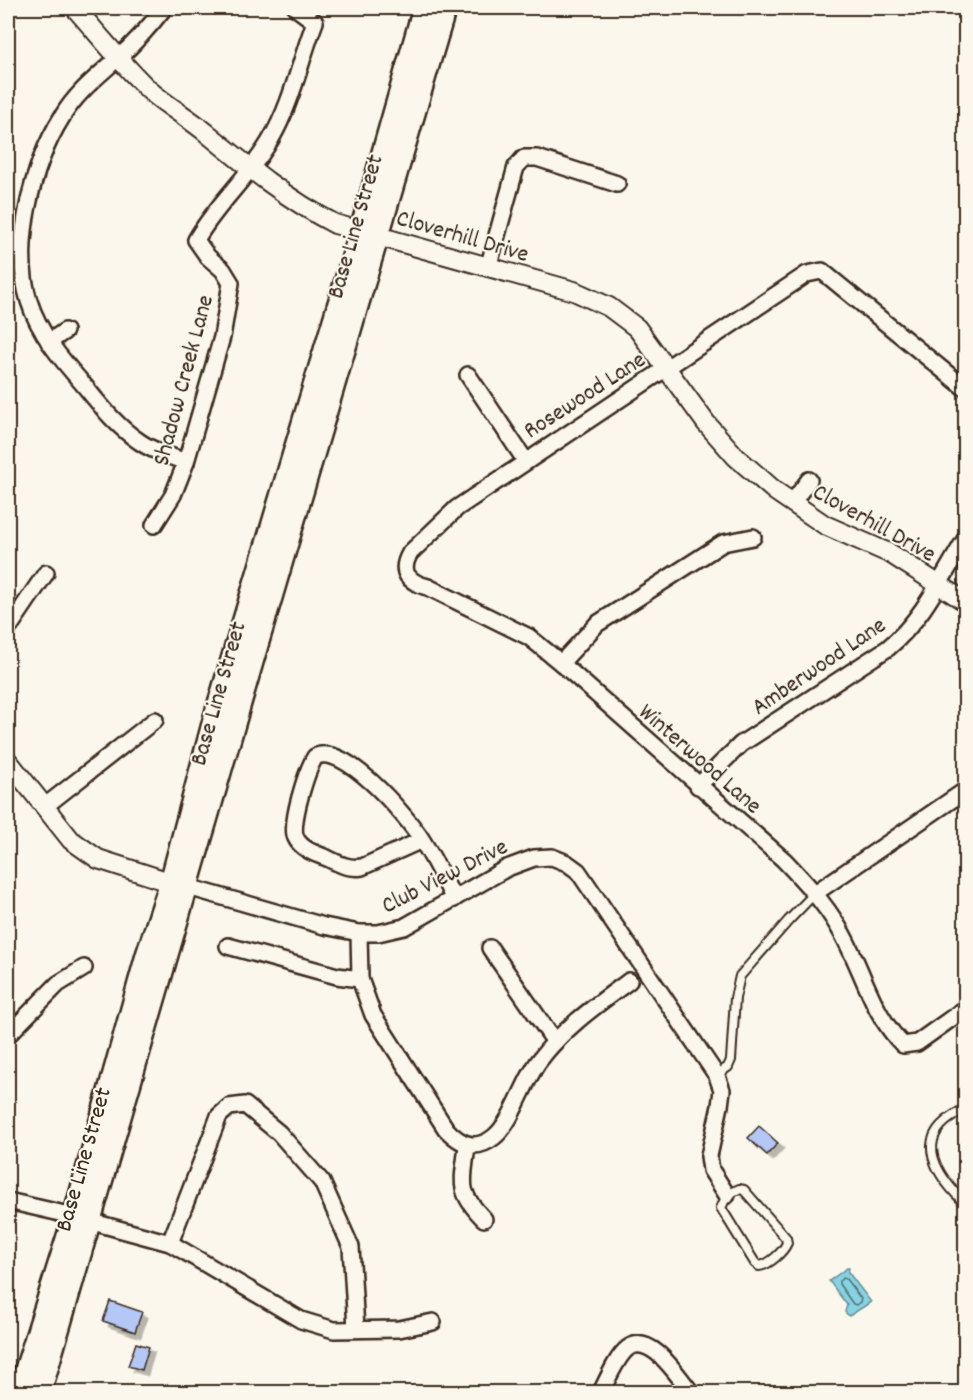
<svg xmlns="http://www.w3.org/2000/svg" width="973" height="1400" viewBox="0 0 973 1400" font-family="Dekko,sans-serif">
<defs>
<filter id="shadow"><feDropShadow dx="5.5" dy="5.5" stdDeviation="0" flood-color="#0004"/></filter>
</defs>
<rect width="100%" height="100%" fill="#fbf7ec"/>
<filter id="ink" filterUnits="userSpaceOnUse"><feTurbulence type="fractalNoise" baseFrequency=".0167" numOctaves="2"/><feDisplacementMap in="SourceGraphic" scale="12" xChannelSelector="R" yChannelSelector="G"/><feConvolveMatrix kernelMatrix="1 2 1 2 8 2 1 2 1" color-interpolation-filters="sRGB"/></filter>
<g filter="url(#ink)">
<polygon fill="#86d3e4" stroke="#688f95" stroke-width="1.5" points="847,1268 849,1268 848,1272 871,1302 849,1316 845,1312 847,1305 829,1281"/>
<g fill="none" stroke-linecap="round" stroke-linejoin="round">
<polygon stroke="#596e6d" stroke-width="1.5" points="843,1278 846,1279 861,1299 860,1302 856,1305 853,1304 839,1284 839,1281"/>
</g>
<g fill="#b4c8f7" stroke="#3b2a1e" stroke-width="1.5" filter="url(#shadow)">
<polygon points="759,1126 778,1143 767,1155 748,1138"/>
<polygon points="110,1301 142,1312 135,1332 103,1321"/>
<polygon points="136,1343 149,1347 142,1370 128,1366"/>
</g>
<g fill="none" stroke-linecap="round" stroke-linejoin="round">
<defs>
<g id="service">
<polyline points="716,1075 728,1067 731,1060 735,998 740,976 789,920 815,893"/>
<path d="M966 1108C959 1112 952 1116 946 1121 914 1147 944 1183 966 1204"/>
<path d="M739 1189 744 1190 786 1238 787 1243C783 1252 769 1265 759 1266L755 1263 721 1208 727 1195Z"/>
</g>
<g id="minor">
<path d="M164 8C150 26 135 43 118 58 97 77 77 92 62 117 32 165 12 245 29 301 39 333 61 359 83 384 100 405 117 427 140 442 154 452 171 456 186 462"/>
<polyline points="488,268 516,167 524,158 537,158 617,184"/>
<polyline points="49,342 65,331"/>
<polyline points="468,375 525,460"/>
<path d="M966 389 822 271 807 274 457 508 410 553C399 572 408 582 428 587L529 637 561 663 784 860C804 881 824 902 839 928 862 966 871 1013 903 1045L917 1043 966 1008"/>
<polyline points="792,503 809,480"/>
<path d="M154 525 173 495 186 462 222 337 231 283 223 270 208 257 196 240C217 203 250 176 271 139 292 103 300 61 315 22L296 8"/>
<polyline points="8,629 46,573"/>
<polyline points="561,663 597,624 723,543 753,537"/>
<path d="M698 786 741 744 888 648C923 619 942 577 966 538"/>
<polyline points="44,807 155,720"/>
<path d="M422 840 362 867C348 869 339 864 327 858 316 854 301 849 296 838 289 825 307 770 315 757 343 741 406 816 420 837 433 857 443 878 454 899"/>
<polyline points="188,887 324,926 359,933 378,933 404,927 507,868 534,858 552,857 567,863 578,871 717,1076 722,1090 720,1106 709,1156 711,1170 727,1195"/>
<polyline points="815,893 966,790"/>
<path d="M359 933 360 979 373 1015 446 1129C460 1144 475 1152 494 1137 512 1123 524 1081 539 1061 562 1029 598 1004 629 981"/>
<polyline points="228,946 337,976 360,979"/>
<polyline points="490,948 555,1042"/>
<polyline points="8,1035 58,984 84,968"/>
<path d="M467 1146C463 1182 456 1191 484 1219"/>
<polyline points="8,1201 56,1212 170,1243 301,1320 334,1330 399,1329 433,1322"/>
<polyline points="170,1243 219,1116 229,1107 245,1105 279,1133 322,1182 351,1247 356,1328"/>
<path d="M601 1392C607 1381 617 1356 628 1348 651 1332 678 1377 691 1392"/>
</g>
<g id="tertiary">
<path d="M75 8C99 35 122 64 149 90 167 106 189 118 208 134 248 167 288 200 335 224L574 291 609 307 637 328 706 423 736 457 775 491 825 525 891 554 966 602"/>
<polyline points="8,761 71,840 98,859 182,886"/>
</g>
<g id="secondary">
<polyline points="19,1392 74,1217 147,955 171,882 214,720 361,230 424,8"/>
<polyline points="40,1392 254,655 445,8"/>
</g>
</defs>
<use href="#service" stroke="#3b2a1e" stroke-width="12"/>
<use href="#minor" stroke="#3b2a1e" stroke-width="20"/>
<use href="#tertiary" stroke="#3b2a1e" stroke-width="22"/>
<use href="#secondary" stroke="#3b2a1e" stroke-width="26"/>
<use href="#service" stroke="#fbf7ec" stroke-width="8"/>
<use href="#minor" stroke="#fbf7ec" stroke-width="15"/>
<use href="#tertiary" stroke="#fbf7ec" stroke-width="18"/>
<use href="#secondary" stroke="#fbf7ec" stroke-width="21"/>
</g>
</g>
<g text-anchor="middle" stroke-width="4.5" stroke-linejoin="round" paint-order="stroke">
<g font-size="24" fill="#3b2a1e" stroke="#fbf7ec">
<text transform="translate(354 226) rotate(-74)" y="8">Base Line Street</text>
<text transform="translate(463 235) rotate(16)" y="8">Cloverhill Drive</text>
<text transform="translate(182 380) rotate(-75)" y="8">Shadow Creek Lane</text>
<text transform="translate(584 394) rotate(-33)" y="8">Rosewood Lane</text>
<text transform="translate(875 522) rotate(29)" y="8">Cloverhill Drive</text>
<text transform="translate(818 665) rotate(-34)" y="8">Amberwood Lane</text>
<text transform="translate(217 693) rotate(-74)" y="8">Base Line Street</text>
<text transform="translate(701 758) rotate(41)" y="8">Winterwood Lane</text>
<text transform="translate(444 875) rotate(-27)" y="8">Club View Drive</text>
<text transform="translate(82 1159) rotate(-74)" y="8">Base Line Street</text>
</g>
</g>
<rect width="973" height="1400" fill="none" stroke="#fbf7ec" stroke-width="30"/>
<rect x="15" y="15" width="943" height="1370" fill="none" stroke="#3b2a1e" stroke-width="2" filter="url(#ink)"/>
</svg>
